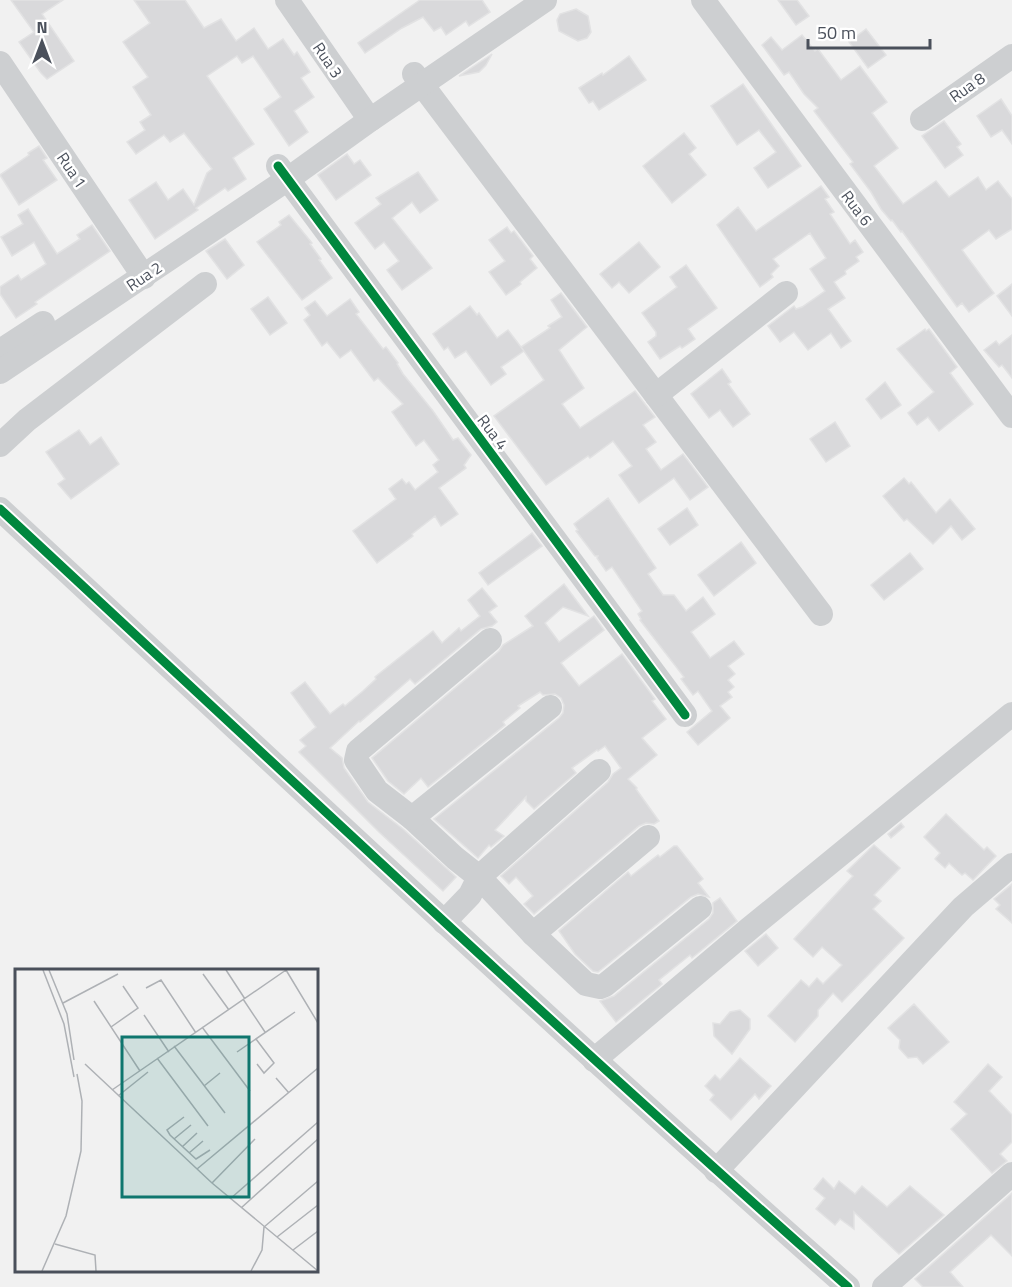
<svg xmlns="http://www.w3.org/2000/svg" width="1012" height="1287" viewBox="0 0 1012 1287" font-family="'Titillium Web',sans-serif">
<rect width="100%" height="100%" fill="#f1f1f1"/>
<g fill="#d9d9db" stroke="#e2e2e3" stroke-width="1.5">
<polygon points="11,0 63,0 42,14 74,61 47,79 41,73 19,42 34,32"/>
<polygon points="134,0 185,0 204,28 221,19 236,41 254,28 268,49 283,39 294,55 297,52 310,72 301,78 314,97 294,111 308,132 289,146 264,109 281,97 253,56 242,63 237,56 207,76 254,144 233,158 246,179 228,191 225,188 196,208 198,210 155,239 129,200 156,182 168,200 183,189 194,205 207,173 212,169 184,133 170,142 164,135 136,154 127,142 145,130 140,122 151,115 133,87 148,77 123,42 150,23"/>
<polygon points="420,0 482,0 490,12 469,26 466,21 446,35 441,27 434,31 423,17 402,28 365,53 358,43"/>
<polygon points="778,0 797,0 809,16 796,25"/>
<polygon points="576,9 588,16 591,32 587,38 578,41 559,31 557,20 560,14"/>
<polygon points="866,29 886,55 868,68 849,42"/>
<polygon points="802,35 815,51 818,49 841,80 860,66 887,102 872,113 898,148 874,166 903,204 936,181 949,197 978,177 986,190 998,181 1012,199 1012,229 996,239 989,230 962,250 994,293 969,312 962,303 957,307 902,231 901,232 892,220 891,221 881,209 871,192 850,164 853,162 814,111 818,108 804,94 789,72 784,75 762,45 771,37 782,50"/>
<polygon points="492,54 486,65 479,72 459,76"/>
<polygon points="629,56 646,80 599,110 593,101 589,103 579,88 602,73 603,75"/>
<polygon points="743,84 801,166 768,188 754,168 776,152 759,130 737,145 711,106"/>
<polygon points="1001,99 1012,116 1012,144 1002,130 991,137 977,116"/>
<polygon points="944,121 961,144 957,147 963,155 945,168 922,136"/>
<polygon points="684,133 696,148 689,154 706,175 672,203 643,166"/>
<polygon points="39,146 47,158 43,160 57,180 19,205 0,175 29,155 28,153"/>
<polygon points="347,154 354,164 360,160 371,175 336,200 318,175"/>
<polygon points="418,172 438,200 420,213 412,202 392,218 432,268 402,290 387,270 399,261 384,242 375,249 355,223 381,204 376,198"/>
<polygon points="821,186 829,197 825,199 834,212 830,214 850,244 855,240 863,252 856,257 859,261 845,271 846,274 834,282 845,298 828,309 851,341 841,348 831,333 808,350 794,332 780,342 768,326 794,306 796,309 802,307 825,291 810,269 826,258 810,233 773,259 779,266 771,274 773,277 760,287 717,225 738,207 756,231"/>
<polygon points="28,209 57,254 80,239 77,235 92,225 110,251 35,302 37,304 16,318 0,294 0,287 18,275 21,280 46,264 34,242 12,256 1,237 23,224 18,215"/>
<polygon points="289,215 312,243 310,244 321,259 319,260 332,278 302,300 257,242 281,225 279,222"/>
<polygon points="507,227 511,233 514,231 533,256 530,259 537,268 520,282 521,284 506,295 489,272 505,261 489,240"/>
<polygon points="225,239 244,265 227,279 206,251"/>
<polygon points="639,242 660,267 629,293 619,282 612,288 600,274"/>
<polygon points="686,265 717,308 688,329 695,339 682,348 680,346 660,359 648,342 656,336 656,332 642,313 677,287 670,277"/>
<polygon points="1012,284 1012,316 997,296"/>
<polygon points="561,293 587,327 559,350 584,388 562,404 580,428 635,391 655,417 643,425 656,442 646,449 661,470 683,454 708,487 690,500 674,478 639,503 619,475 632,466 613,441 590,458 588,456 546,485 494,416 544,380 524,351 501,367 506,374 491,385 466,351 455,358 448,347 444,350 433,334 470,306 477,315 479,313 497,338 508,330 524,351 521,347 550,328 548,326 562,317 551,300"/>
<polygon points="268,297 287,323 270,335 251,309"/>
<polygon points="350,299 359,312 356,314 383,349 386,347 398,363 397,364 403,374 433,411 453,440 458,438 471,455 464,465 466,468 439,488 458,514 441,526 435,516 412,534 413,536 377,563 353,531 396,499 389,489 402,479 406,484 409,482 415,490 438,472 433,465 439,460 424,440 416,446 392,412 403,404 378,378 374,381 351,350 340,358 327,342 322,346 304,320 310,315 305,308 315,301 327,316"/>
<polygon points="925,329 926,331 929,329 957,367 950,373 973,404 939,431 928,417 917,425 908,413 934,392 897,349"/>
<polygon points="1012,335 1012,378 1002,365 999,367 984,350 996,341 999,345"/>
<polygon points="722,369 731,382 728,384 750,414 733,427 720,410 709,418 691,394"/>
<polygon points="885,382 901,405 881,419 866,399"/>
<polygon points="835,422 850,446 826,462 810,439"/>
<polygon points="79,430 90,445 101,437 119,464 71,499 58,484 65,479 46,452"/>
<polygon points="904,478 909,484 911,482 936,513 950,499 975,529 962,540 951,526 933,544 907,519 904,521 883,496"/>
<polygon points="608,498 656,568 648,574 663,595 674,595 686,611 703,597 715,614 691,632 710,658 734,641 744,654 728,666 735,674 728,680 734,687 728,692 732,697 720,706 730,718 698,745 687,732 712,711 698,691 693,695 681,679 684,677 640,620 641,619 638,614 642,611 612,567 606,571 597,558 598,556 595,556 576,531 578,530 574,524"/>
<polygon points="687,508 698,525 670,545 658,529"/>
<polygon points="532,533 542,546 488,585 479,573"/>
<polygon points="741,542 756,563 714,596 698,575"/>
<polygon points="910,553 923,569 884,600 871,585"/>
<polygon points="564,584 588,616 563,607 545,623 559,642 594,616 604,630 561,663 579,686 622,654 655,699 652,701 666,719 642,738 657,755 628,779 637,788 636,789 659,821 654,824 646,823 639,826 534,914 524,904 533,896 516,877 509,884 501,876 608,782 613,774 621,768 605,746 598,751 597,750 572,768 576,773 534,809 526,801 526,797 495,830 504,836 491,847 489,845 478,858 434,819 559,718 563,713 564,705 561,698 555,694 543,695 540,692 518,706 520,708 503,722 505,725 428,787 421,778 404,794 388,781 372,758 499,651 503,645 533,626 525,616"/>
<polygon points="482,588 497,606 489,612 497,622 492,626 481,629 415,684 410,679 360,722 359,721 330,748 342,758 344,768 368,802 403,829 456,877 443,891 379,832 299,752 306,746 300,740 316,727 291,693 305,682 330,714 343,704 345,706 363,691 376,679 375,677 433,631 442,643 459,628 461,631 480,616 468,600"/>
<polygon points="946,814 984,850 987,847 996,856 973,880 965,873 962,875 949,863 945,868 935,859 940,853 924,837"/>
<polygon points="901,823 904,827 891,838 888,834"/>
<polygon points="874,845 900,868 874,895 881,901 873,909 904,938 842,1002 833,993 818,1010 818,1016 795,1042 768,1016 801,980 809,987 817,978 823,984 842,965 822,947 813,957 794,939 853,876 847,871"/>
<polygon points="674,846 677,846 703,879 698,883 709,897 698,894 691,897 598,972 593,971 575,954 559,931 628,872 631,876 658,855 660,857"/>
<polygon points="1012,884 1012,923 996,909 1000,905 994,899"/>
<polygon points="720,898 737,921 692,958 690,955 659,980 662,984 616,1022 600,1001 614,996 709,919 713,913 713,903"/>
<polygon points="766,934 778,948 758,966 745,951"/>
<polygon points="914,1004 949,1042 923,1064 917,1057 908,1058 899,1048 900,1040 888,1028"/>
<polygon points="740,1010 750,1019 750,1029 732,1054 714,1036 713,1023 720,1024 730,1012"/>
<polygon points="740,1058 771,1086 759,1099 755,1094 731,1120 710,1100 714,1095 705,1086 715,1075 720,1080"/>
<polygon points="988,1064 1002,1077 989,1091 1012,1115 1012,1142 1000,1154 1007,1161 992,1173 951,1129 967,1114 954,1102"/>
<polygon points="823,1178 834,1189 839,1181 855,1194 862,1186 887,1207 910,1186 944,1215 899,1254 854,1212 854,1229 840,1219 835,1225 816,1209 825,1198 814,1189"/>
<polygon points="1012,1193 1012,1256 991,1235 950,1272 963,1287 923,1287 915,1279"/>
</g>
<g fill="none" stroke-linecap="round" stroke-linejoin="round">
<g stroke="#cdcfd1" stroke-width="24">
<polyline points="287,0 370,120"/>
<polyline points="703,0 1012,416"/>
<polyline points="0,63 144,277"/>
<polyline points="414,74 821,614"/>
<polyline points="922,119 1012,56"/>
<polyline points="278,166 685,715"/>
<polyline points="0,351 43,323"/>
<polyline points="0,372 288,179 370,120 545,0"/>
<polyline points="656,395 786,293"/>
<polyline points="0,445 27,420 205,284"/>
<path d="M0 509C281 770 560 1033 848 1287"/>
<polyline points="490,640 358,751 356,760 377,791 412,818 455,858 479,877 533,934 586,984 600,987 605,985 700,908"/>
<polyline points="412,818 550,707"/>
<polyline points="444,922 470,895 479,877 599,771"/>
<polyline points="533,934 648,837"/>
<polyline points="594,1060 749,929 1012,714"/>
<polyline points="716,1171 963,907 1012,865"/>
<polyline points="884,1287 1012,1174"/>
</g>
<defs>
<g id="cycleway">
<polyline points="278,166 685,715"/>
<path d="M0 509C281 770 560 1033 848 1287"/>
</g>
</defs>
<use href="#cycleway" stroke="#fff" stroke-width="13"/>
<use href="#cycleway" stroke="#00873e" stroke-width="9"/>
</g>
<g text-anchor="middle" stroke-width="5" stroke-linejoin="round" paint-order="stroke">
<g font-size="16" fill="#4a505b" stroke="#fff">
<text transform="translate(328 60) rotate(56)" y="6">Rua 3</text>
<text transform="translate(967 87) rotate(-35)" y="6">Rua 8</text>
<text transform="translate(72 170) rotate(56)" y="6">Rua 1</text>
<text transform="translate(857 208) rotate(53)" y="6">Rua 6</text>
<text transform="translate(144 276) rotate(-34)" y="6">Rua 2</text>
<text transform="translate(493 432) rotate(53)" y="6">Rua 4</text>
</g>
</g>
<g transform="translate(15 969)">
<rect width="303" height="303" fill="#f1f1f1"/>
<path fill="none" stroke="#aeb1b5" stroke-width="1.5" d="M28 1 49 55 59 108M34 1 52 45 59 91M211 1 230 30M271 1 303 54M188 5 214 41M131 19 146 11 181 64M228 30 250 63M79 32 125 102M48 34 103 5M129 46 154 83M96 58 123 39 108 17M187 58 235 122M241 70 259 94 249 104 242 95M159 77 210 144M222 83 280 43M142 89 193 157M70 95 197 214 303 302M261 109 274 124M189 117 205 104M97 121 271 1M103 127 133 103M169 148 152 161 155 166 181 190 195 181M159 170 176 156M167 178 182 164M174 184 188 172M182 200 303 99M197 214 240 170M215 230 303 153M226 239 303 170M262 268 303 236M40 275 80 286 81 302M278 281 303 262M27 302 51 247 66 182 67 132 62 105M236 302 247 281 249 258 303 212"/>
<path fill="#0f766e" fill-opacity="0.15" stroke="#0f766e" stroke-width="3" d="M107 68H234V228H107Z"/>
<rect width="303" height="303" fill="none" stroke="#4a505b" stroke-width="3"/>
</g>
<g transform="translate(42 42)" stroke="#ffffff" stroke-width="4.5" paint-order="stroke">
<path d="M0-4.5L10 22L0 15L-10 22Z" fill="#4a505b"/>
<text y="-9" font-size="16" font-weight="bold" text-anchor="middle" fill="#4a505b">N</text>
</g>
<path d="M808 39v9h122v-9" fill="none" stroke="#4a505b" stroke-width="3"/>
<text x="817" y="39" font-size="18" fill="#4a505b" stroke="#ffffff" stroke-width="4.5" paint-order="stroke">50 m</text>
</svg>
